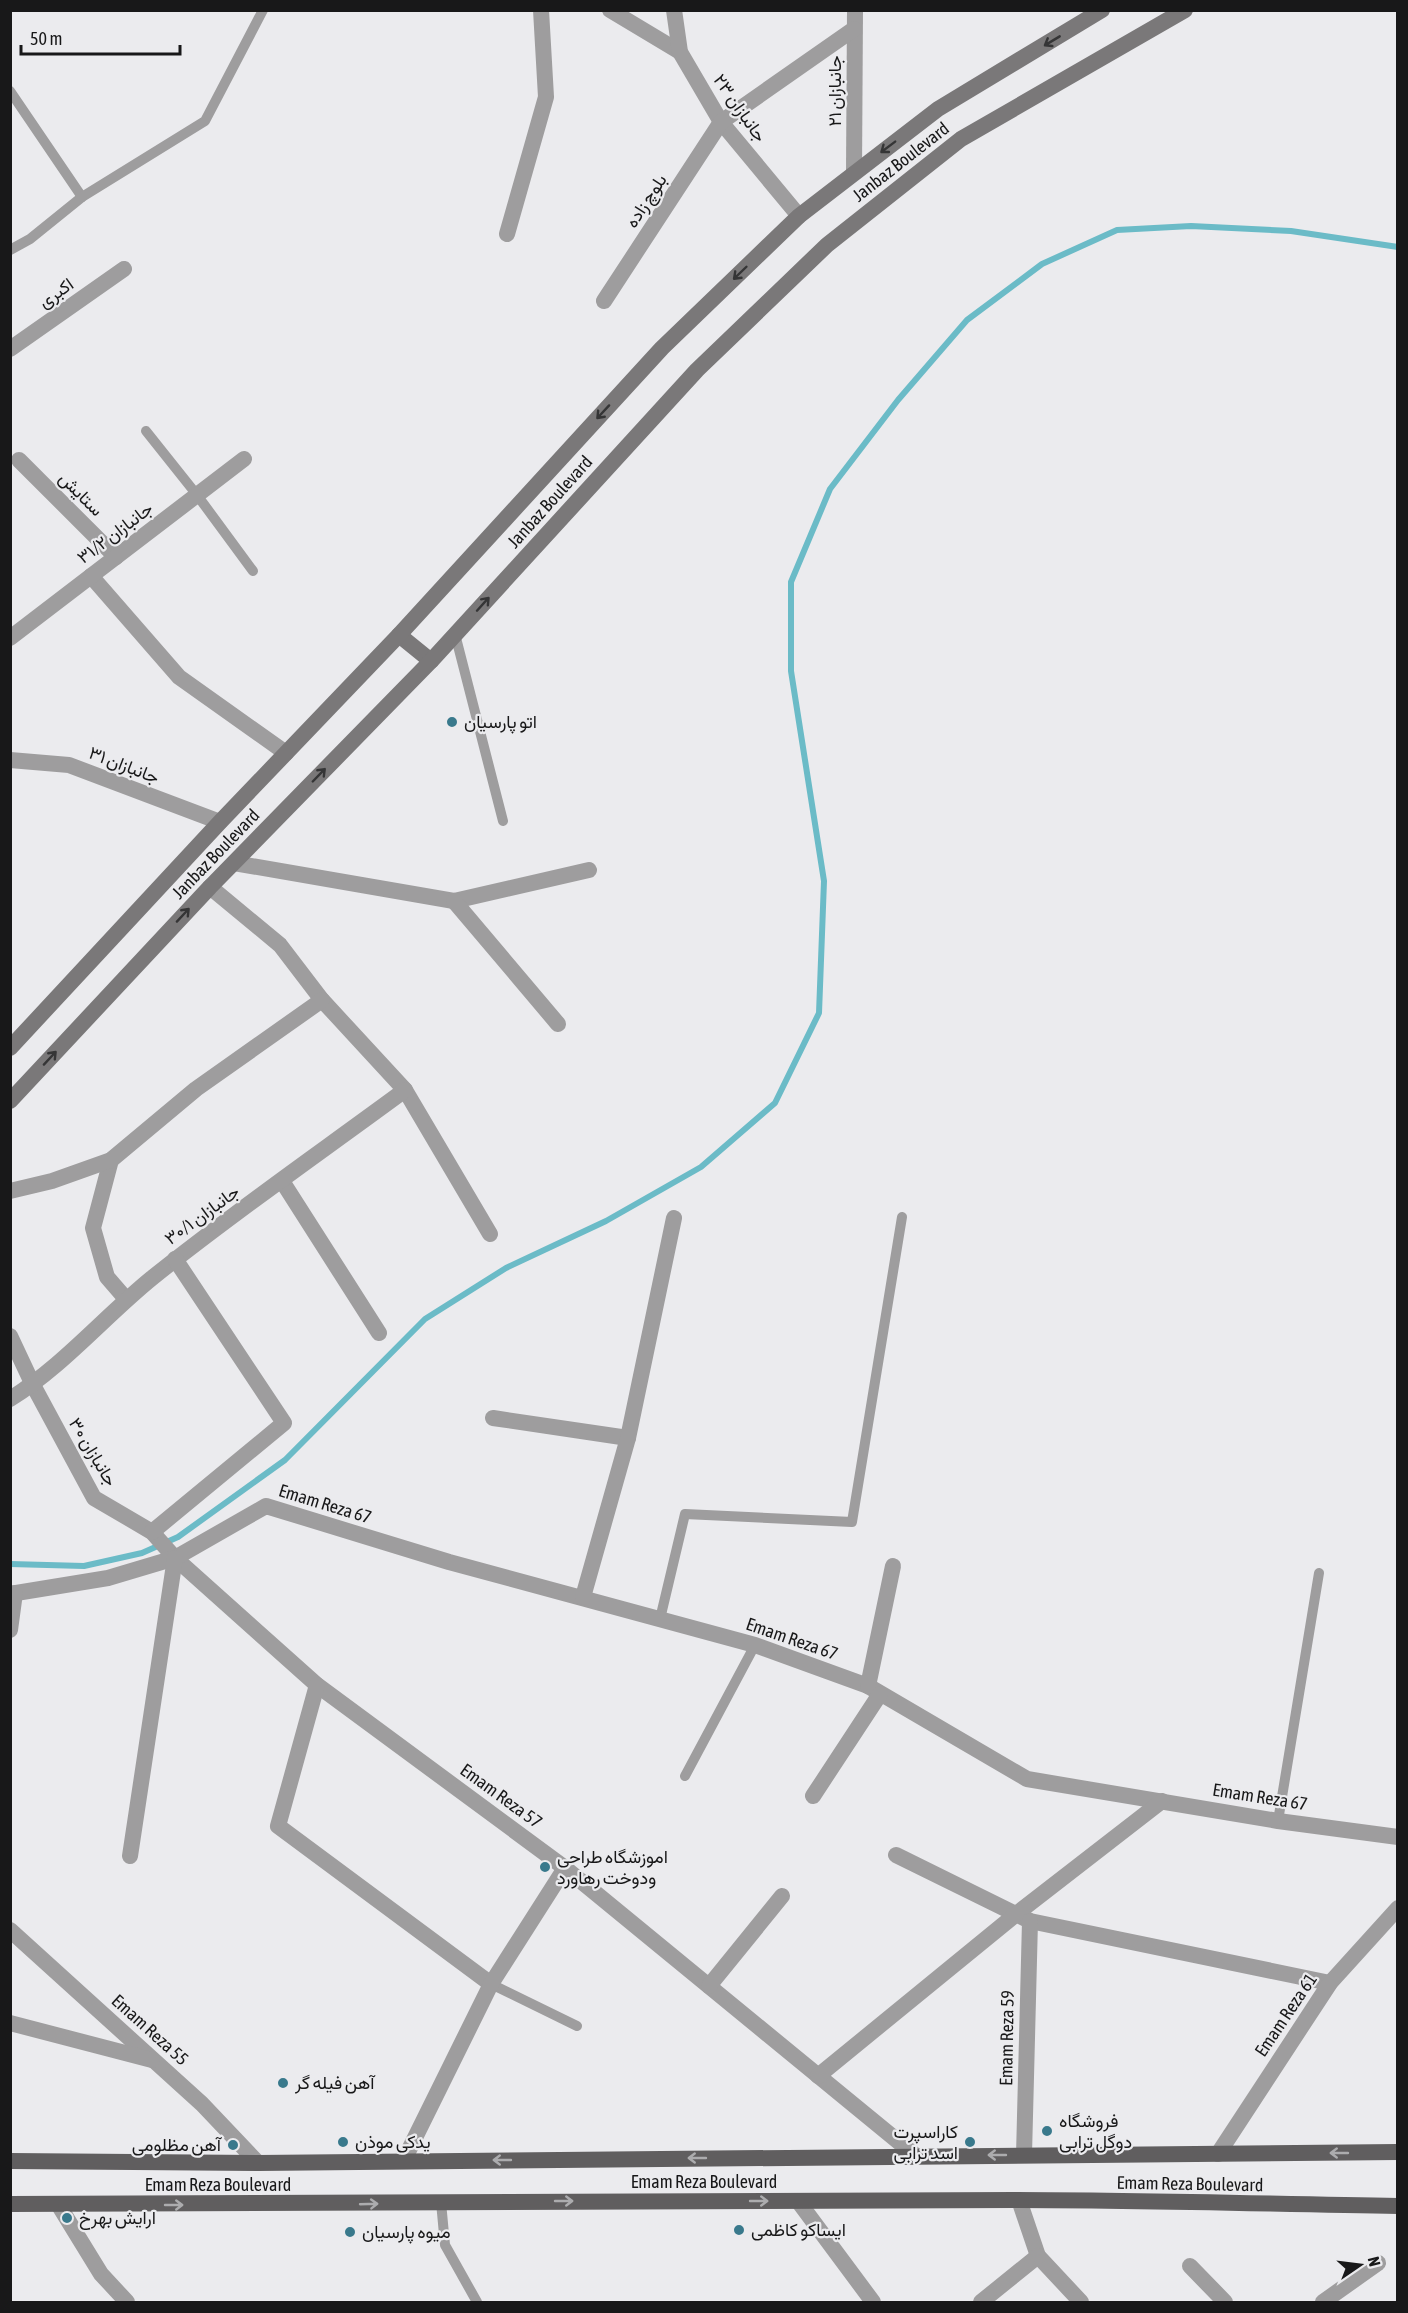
<svg xmlns="http://www.w3.org/2000/svg" width="1408" height="2313" viewBox="0 0 1408 2313" font-family="'Asap Condensed',Vazirmatn,sans-serif">
<rect width="100%" height="100%" fill="#ebebee"/>
<g fill="none" stroke-linecap="round" stroke-linejoin="round">
<polyline stroke="#6bbbc7" stroke-width="6" points="10,1564 84,1566 142,1553 178,1537 285,1460 425,1319 506,1268 606,1221 701,1167 775,1103 819,1013 824,881 791,671 791,582 830,489 898,400 967,320 1042,264 1117,230 1191,226 1291,231 1398,247"/>
<g stroke="#9e9d9e" stroke-width="10">
<polyline points="10,91 82,197"/>
<polyline points="10,250 30,239 82,197 205,121 263,10"/>
<polyline points="146,431 197,495 253,571"/>
<polyline points="455,634 503,821"/>
<polyline points="660,1619 685,1514 852,1522 902,1217"/>
<polyline points="685,1776 755,1645"/>
<polyline points="1278,1821 1319,1573"/>
<polyline points="491,1984 577,2026"/>
<polyline points="441,2202 445,2245 477,2302"/>
</g>
<g stroke="#9e9d9e" stroke-width="16">
<polyline points="610,10 680,52"/>
<polyline points="674,10 680,52 721,122 799,216"/>
<polyline points="854,172 855,10"/>
<polyline points="507,234 546,97 541,10"/>
<polyline points="604,301 721,122 854,29"/>
<polyline points="10,349 124,269"/>
<polyline points="19,460 116,557"/>
<polyline points="91,576 179,677 286,753"/>
<polyline points="10,638 244,459"/>
<polyline points="10,760 69,765 220,822"/>
<polyline points="234,863 454,901 589,870"/>
<polyline points="210,887 280,945 322,1000 405,1090 490,1234"/>
<polyline points="454,901 558,1024"/>
<polyline points="111,1160 93,1228 107,1277 126,1299"/>
<polyline points="282,1181 379,1333"/>
<polyline points="10,1191 52,1181 111,1160 196,1089 322,1000"/>
<polyline points="10,1336 33,1385 94,1498 152,1532 175,1558 317,1685 565,1868 916,2156"/>
<path d="M10 1399C63 1366 104 1317 152 1278 234 1212 321 1152 405 1090"/>
<polyline points="493,1418 628,1438"/>
<polyline points="152,1532 284,1423 175,1259"/>
<polyline points="10,1594 108,1578 175,1558 266,1506 449,1562 755,1645 868,1686 1027,1779 1278,1821 1398,1837"/>
<polyline points="583,1597 628,1438 674,1218"/>
<polyline points="10,1630 15,1593"/>
<polyline points="317,1685 278,1826 491,1984"/>
<polyline points="868,1686 893,1566"/>
<polyline points="813,1796 880,1694"/>
<polyline points="896,1855 1030,1921 1330,1983"/>
<polyline points="130,1856 175,1558"/>
<polyline points="10,1930 202,2104 258,2163"/>
<polyline points="709,1986 782,1896"/>
<polyline points="10,2023 152,2060"/>
<polyline points="818,2076 1015,1915 1162,1801"/>
<polyline points="1218,2154 1330,1983 1398,1908"/>
<polyline points="1024,2155 1030,1921"/>
<polyline points="404,2160 491,1984 565,1868"/>
<polyline points="1019,2200 1038,2256 1081,2302"/>
<polyline points="798,2201 873,2302"/>
<polyline points="58,2204 101,2274 127,2302"/>
<polyline points="1190,2266 1225,2302"/>
<polyline points="981,2302 1038,2256"/>
<polyline points="1323,2302 1378,2263"/>
</g>
<g stroke="#7a7879" stroke-width="16">
<polyline points="399,635 431,661"/>
<polyline points="10,1048 220,822 399,635 662,348 799,216 938,109 1102,10"/>
<polyline points="10,1101 210,887 431,661 697,370 827,245 961,139 1185,10"/>
</g>
<g stroke="#605e5f" stroke-width="16">
<polyline points="10,2161 258,2163 1398,2152"/>
<path d="M10 2204C345 2205 680 2200 1014 2200 1142 2200 1270 2204 1398 2206"/>
</g>
</g>
<defs><path id="oneway-shaft" d="M-6 0H5M1.5-3L5.5 0L1.5 3" fill="none" stroke-width="1.6" stroke-linecap="round" stroke-linejoin="round" transform="scale(1.5)"/></defs>
<g stroke="#353536">
<use href="#oneway-shaft" transform="translate(1052 41) rotate(149)"/>
<use href="#oneway-shaft" transform="translate(888 147) rotate(143)"/>
<use href="#oneway-shaft" transform="translate(740 273) rotate(136)"/>
<use href="#oneway-shaft" transform="translate(603 412) rotate(133)"/>
<use href="#oneway-shaft" transform="translate(483 604) rotate(-48)"/>
<use href="#oneway-shaft" transform="translate(319 775) rotate(-46)"/>
<use href="#oneway-shaft" transform="translate(183 915) rotate(-47)"/>
<use href="#oneway-shaft" transform="translate(50 1058) rotate(-47)"/>
</g>
<g stroke="#acacae">
<use href="#oneway-shaft" transform="translate(1339 2153) rotate(180)"/>
<use href="#oneway-shaft" transform="translate(997 2155) rotate(180)"/>
<use href="#oneway-shaft" transform="translate(697 2158) rotate(180)"/>
<use href="#oneway-shaft" transform="translate(502 2160) rotate(180)"/>
<use href="#oneway-shaft" transform="translate(564 2201)"/>
<use href="#oneway-shaft" transform="translate(759 2201)"/>
<use href="#oneway-shaft" transform="translate(369 2204) rotate(-2)"/>
<use href="#oneway-shaft" transform="translate(174 2205)"/>
</g>
<g fill="#39798c" stroke="#ebebee" stroke-width="2">
<circle cx="452" cy="722" r="6"/>
<circle cx="545" cy="1867" r="6"/>
<circle cx="283" cy="2083" r="6"/>
<circle cx="1047" cy="2131" r="6"/>
<circle cx="343" cy="2142" r="6"/>
<circle cx="970" cy="2142" r="6"/>
<circle cx="233" cy="2145" r="6"/>
<circle cx="67" cy="2218" r="6"/>
<circle cx="739" cy="2230" r="6"/>
<circle cx="350" cy="2232" r="6"/>
</g>
<g text-anchor="middle" stroke-width="4.5" stroke-linejoin="round" paint-order="stroke">
<g font-size="18" fill="#181819" stroke="#ebebee">
<text transform="translate(835 91) rotate(-90)" y="6">جانبازان ۲۱</text>
<text transform="translate(740 108) rotate(55)" y="6">جانبازان ۲۳</text>
<text transform="translate(901 162) rotate(-38)" y="6">Janbaz Boulevard</text>
<text transform="translate(646 201) rotate(-57)" y="6">بلوچ زاده</text>
<text transform="translate(56 293) rotate(-35)" y="6">اکبری</text>
<text transform="translate(81 494) rotate(45)" y="6">ستایش</text>
<text transform="translate(550 502) rotate(-48)" y="6">Janbaz Boulevard</text>
<text transform="translate(115 533) rotate(-37)" y="6">جانبازان ۳۱/۲</text>
<text transform="translate(124 765) rotate(21)" y="6">جانبازان ۳۱</text>
<text transform="translate(216 854) rotate(-46)" y="6">Janbaz Boulevard</text>
<text transform="translate(202 1215) rotate(-36)" y="6">جانبازان ۳۰/۱</text>
<text transform="translate(93 1452) rotate(59)" y="6">جانبازان ۳۰</text>
<text transform="translate(325 1504) rotate(17)" y="6">Emam Reza 67</text>
<text transform="translate(792 1639) rotate(19)" y="6">Emam Reza 67</text>
<text transform="translate(501 1796) rotate(36)" y="6">Emam Reza 57</text>
<text transform="translate(1260 1797) rotate(9)" y="6">Emam Reza 67</text>
<text transform="translate(1286 2015) rotate(-56)" y="6">Emam Reza 61</text>
<text transform="translate(150 2030) rotate(42)" y="6">Emam Reza 55</text>
<text transform="translate(1007 2038) rotate(-89)" y="6">Emam Reza 59</text>
<text x="704" y="2188">Emam Reza Boulevard</text>
<text transform="translate(1190 2184) rotate(1)" y="6">Emam Reza Boulevard</text>
<text x="218" y="2191">Emam Reza Boulevard</text>
</g>
<g font-size="18" fill="#181819" stroke="#ebebee" text-anchor="start">
<text x="464" y="728">اتو پارسیان</text>
<text x="557" y="1863">اموزشگاه طراحی<tspan x="557" dy="21">ودوخت رهاورد</tspan></text>
<text x="295" y="2089">آهن فیله گر</text>
<text x="1059" y="2127">فروشگاه<tspan x="1059" dy="21">دوگل ترابی</tspan></text>
<text x="958" y="2138" text-anchor="end">کاراسپرت<tspan x="958" dy="21">اسد ترابی</tspan></text>
<text x="355" y="2148">یدکی موذن</text>
<text x="221" y="2151" text-anchor="end">آهن مظلومی</text>
<text x="79" y="2224">ارایش بهرخ</text>
<text x="751" y="2236">ایساکو کاظمی</text>
<text x="362" y="2238">میوه پارسیان</text>
</g>
</g>
<rect width="1408" height="2313" fill="none" stroke="#181819" stroke-width="24"/>
<g transform="translate(1360 2265) rotate(76)" stroke="#ebebee" stroke-width="4.5" paint-order="stroke">
<path d="M0-4.5L10 22L0 15L-10 22Z" fill="#181819"/>
<text y="-9" font-size="16" font-weight="bold" text-anchor="middle" fill="#181819">N</text>
</g>
<path d="M21 45v9h159v-9" fill="none" stroke="#181819" stroke-width="3"/>
<text x="30" y="45" font-size="18" fill="#181819" stroke="#ebebee" stroke-width="4.5" paint-order="stroke">50 m</text>
</svg>
